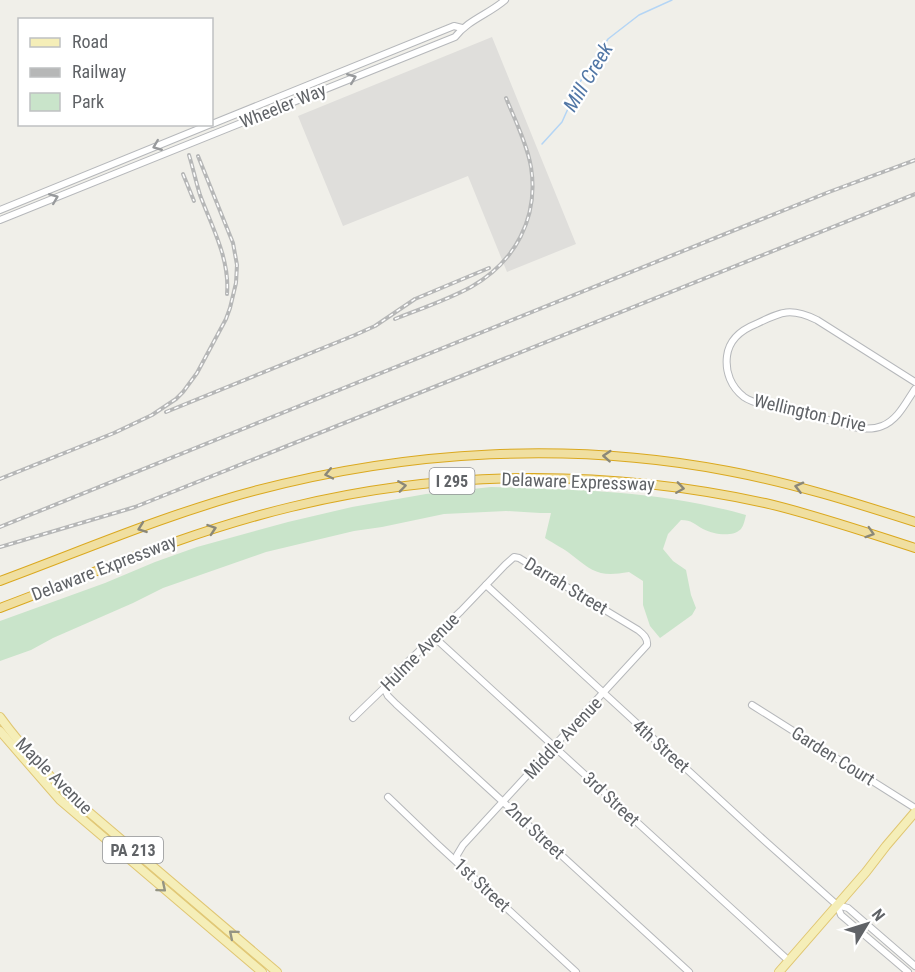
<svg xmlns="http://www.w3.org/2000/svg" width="915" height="972" viewBox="0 0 915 972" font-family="'Roboto Condensed',sans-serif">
<rect width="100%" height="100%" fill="#f0efe9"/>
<polygon fill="#dfdedb" points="492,37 576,244 507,272 468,176 343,226 298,116"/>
<path fill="#c9e4ca" d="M491 487C576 489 663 491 746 515 745 519 744 525 741 529 732 538 713 534 703 529 694 524 692 520 681 520L668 534 663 549 673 561 686 570 691 595 696 608 692 615 660 638 650 626 643 605V581L629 572C601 577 594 573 573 556 565 549 554 544 545 538L551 513H540L506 511 444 514 382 527 354 531 266 552 163 588 133 603 53 638 31 650 0 661V621L105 583 155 562 197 547 288 522 352 507 426 494Z"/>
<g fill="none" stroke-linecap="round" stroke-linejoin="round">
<polyline stroke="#b4d5f5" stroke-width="1.5" points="542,144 562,122 580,82 608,39 639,15 672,0"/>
<defs>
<g id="minor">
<polyline points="212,124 454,26 462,28"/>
<polyline points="0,210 211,124"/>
<path d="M0 220 455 37C468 20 489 14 505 0"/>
<path d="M915 382 817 320C790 307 781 312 756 324 741 330 729 340 727 356 725 372 731 387 744 397 757 406 785 408 801 412 821 417 840 425 859 428 867 429 875 429 882 426 898 420 906 402 915 389"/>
<polyline points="486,585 765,841 837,905 848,908 915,966"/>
<polyline points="434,637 789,961"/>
<polyline points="384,688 388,696 396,704 689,972"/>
<polyline points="752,705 915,808"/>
<path d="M353 718 384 688 390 679 461 611 505 565 514 557 519 558 638 630C643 634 648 638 647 645L463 845 457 855 458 862"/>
<polyline points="388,797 437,844 576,972"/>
<polyline points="837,905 841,915 908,972"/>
</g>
<g id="major">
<path d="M0 717C21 746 44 771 70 796L277 972"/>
<polyline points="0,731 60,800 262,972"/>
<polyline points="779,972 866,872 886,846 915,812"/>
</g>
<g id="highway">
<path d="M0 581C84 550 167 514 254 491 409 450 571 441 728 471 792 483 853 502 915 522"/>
<path d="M0 608C96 572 191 531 291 507 446 469 609 469 765 503 816 515 865 532 915 548"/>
</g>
</defs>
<use href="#minor" stroke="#b6b8bb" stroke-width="8"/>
<use href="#major" stroke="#e0c672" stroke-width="10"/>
<use href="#highway" stroke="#daa81f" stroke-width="10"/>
<use href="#minor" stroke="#fff" stroke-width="6"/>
<use href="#major" stroke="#f5eeb8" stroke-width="8"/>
<use href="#highway" stroke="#f0dfa0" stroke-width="8"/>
<defs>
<g id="rail">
<path d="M189 155C193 168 196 182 200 195 212 227 230 259 227 294"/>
<polyline points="183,174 194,201"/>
<path d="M395 319C420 309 447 300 471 287 515 262 539 218 531 167 527 144 515 120 506 98"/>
<polyline points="166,412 355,335 375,326 415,299 489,268"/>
<polyline points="0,479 114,433 152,415 176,399 183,392 197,373 226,319 230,308 236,283 237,265 233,243 198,156"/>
<polyline points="0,527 829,192 915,160"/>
<polyline points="0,547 135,507 915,194"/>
</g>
</defs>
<use href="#rail" stroke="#b6b7b7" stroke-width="4"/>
<use href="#rail" stroke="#fff" stroke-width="1.5" stroke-dasharray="4.5" stroke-linecap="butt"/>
</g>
<defs><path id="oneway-chevron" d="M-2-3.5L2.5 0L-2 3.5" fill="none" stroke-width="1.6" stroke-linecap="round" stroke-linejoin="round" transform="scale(1.5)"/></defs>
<g stroke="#989a9c">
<use href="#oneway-chevron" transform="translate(352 78) rotate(-22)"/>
<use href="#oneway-chevron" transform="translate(157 146) rotate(158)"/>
<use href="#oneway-chevron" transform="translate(54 198) rotate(-22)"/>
</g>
<g stroke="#8b8878">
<use href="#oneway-chevron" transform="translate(607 456) rotate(-176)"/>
<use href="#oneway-chevron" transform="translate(329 474) rotate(168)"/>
<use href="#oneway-chevron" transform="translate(402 486) rotate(-8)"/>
<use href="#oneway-chevron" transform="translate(799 487) rotate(-166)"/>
<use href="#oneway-chevron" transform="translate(680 488) rotate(8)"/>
<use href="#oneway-chevron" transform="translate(142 528) rotate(160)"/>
<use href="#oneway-chevron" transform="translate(212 529) rotate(-19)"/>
<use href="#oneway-chevron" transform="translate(870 533) rotate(18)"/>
</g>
<g stroke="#949483">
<use href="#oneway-chevron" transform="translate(162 888) rotate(40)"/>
<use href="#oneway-chevron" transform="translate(233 934) rotate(-140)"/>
</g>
<g text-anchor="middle" stroke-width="4.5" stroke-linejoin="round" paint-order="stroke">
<g fill="#fff" stroke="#909295" stroke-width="1.5">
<rect x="429.5" y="468" width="45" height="26" rx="4.5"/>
<rect x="103" y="837" width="60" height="26" rx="4.5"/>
</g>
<g font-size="16" font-weight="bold" fill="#606367">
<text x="452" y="487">I 295</text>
<text x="133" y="856">PA 213</text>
</g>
<g font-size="18" fill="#606367" stroke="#fff">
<text transform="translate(283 106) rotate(-22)" y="6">Wheeler Way</text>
<text transform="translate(810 413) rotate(13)" y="6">Wellington Drive</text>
<text transform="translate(578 482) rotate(2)" y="6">Delaware Expressway</text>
<text transform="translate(104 568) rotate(-21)" y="6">Delaware Expressway</text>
<text transform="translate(566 586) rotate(31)" y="6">Darrah Street</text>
<text transform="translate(420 652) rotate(-45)" y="6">Hulme Avenue</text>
<text transform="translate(563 738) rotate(-47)" y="6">Middle Avenue</text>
<text transform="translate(661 746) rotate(42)" y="6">4th Street</text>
<text transform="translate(833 756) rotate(32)" y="6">Garden Court</text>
<text transform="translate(54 776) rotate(45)" y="6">Maple Avenue</text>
<text transform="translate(611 799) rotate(43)" y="6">3rd Street</text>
<text transform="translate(535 831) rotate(43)" y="6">2nd Street</text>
<text transform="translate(482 885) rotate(43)" y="6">1st Street</text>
</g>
<g font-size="20" font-style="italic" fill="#5277a6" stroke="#fff">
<text transform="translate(588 77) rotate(-59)" y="7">Mill Creek</text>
</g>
</g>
<rect x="18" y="18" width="195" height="108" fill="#ffffff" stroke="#bfc1c2" stroke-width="1.5"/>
<rect x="30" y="38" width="30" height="9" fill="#f5eeb8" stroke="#bfc1c2" stroke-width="1.5"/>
<text x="72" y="48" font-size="18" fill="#606367">Road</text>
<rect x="30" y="68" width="30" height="9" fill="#b6b7b7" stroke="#bfc1c2" stroke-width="1.5"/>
<text x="72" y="78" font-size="18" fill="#606367">Railway</text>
<rect x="30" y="93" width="30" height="18" fill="#c9e4ca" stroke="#bfc1c2" stroke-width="1.5"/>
<text x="72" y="108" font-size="18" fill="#606367">Park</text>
<g transform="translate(867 924) rotate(52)" stroke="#ffffff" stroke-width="4.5" paint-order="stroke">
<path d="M0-4.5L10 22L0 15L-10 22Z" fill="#606367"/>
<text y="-9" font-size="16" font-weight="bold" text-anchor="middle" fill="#606367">N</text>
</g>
</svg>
